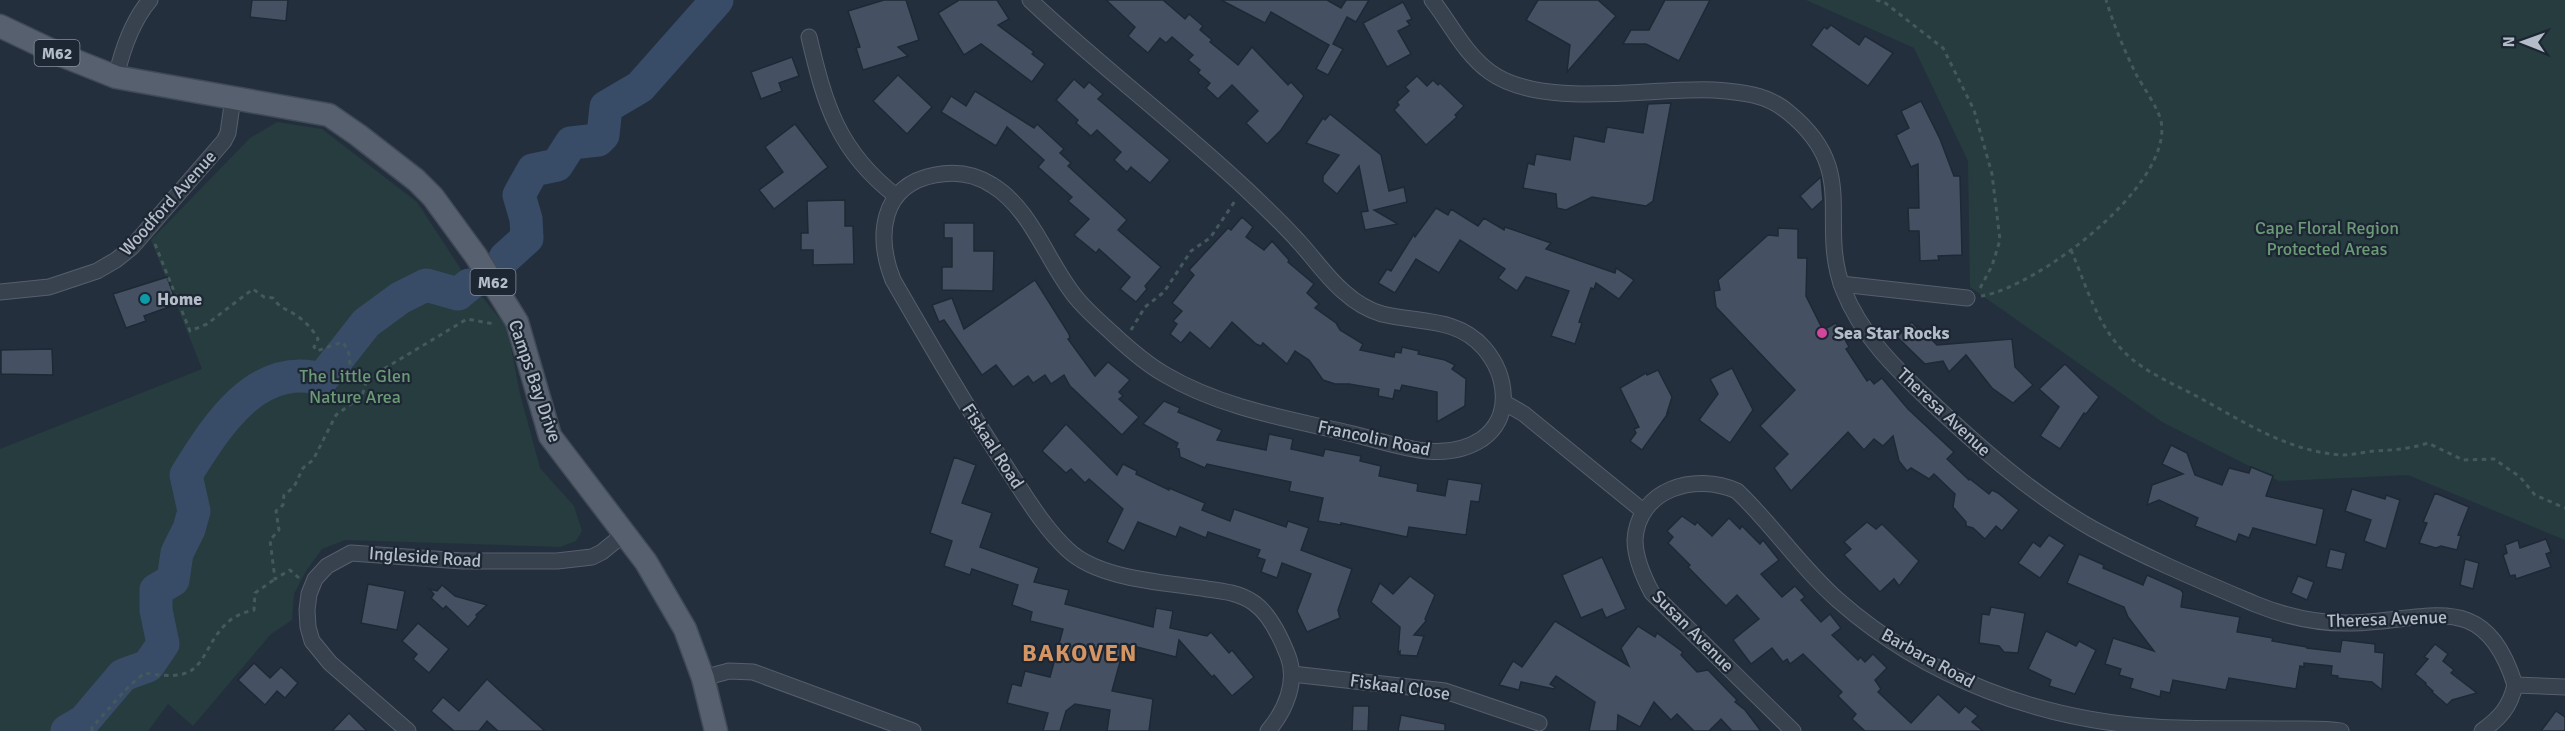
<svg xmlns="http://www.w3.org/2000/svg" width="2565" height="731" viewBox="0 0 2565 731" font-family="Signika,sans-serif">
<style>
.green{fill:#263c3f}
.lines{fill:none;stroke-linecap:round;stroke-linejoin:round}
.river{stroke:#394c67;stroke-width:33}
.building{fill:#455162;stroke:#1f2835;stroke-width:1.5}
.minor-casing{stroke:#565f6c;stroke-width:17}
.primary-casing{stroke:#414a57;stroke-width:25}
.path{stroke:#44595c;stroke-width:3;stroke-dasharray:4.5 4.5;stroke-linecap:butt}
.minor{stroke:#38414e;stroke-width:15}
.primary{stroke:#56606e;stroke-width:22}
.culture-dot{fill:#0f9aa8;stroke:#1d2633;stroke-width:2}
.hotel-dot{fill:#d1479c;stroke:#1d2633;stroke-width:2}
.labels{text-anchor:middle;stroke-width:4.5;stroke-linejoin:round;paint-order:stroke}
.shield{fill:#1d2633;stroke:#878f9c;stroke-width:1.5}
.shield-label{font-size:16px;font-weight:bold;fill:#b4bcc9}
.street-label{font-size:18px;fill:#b4bcc9;stroke:#1d2633}
.park-label{font-size:18px;fill:#6b9a76;stroke:#1d2633}
.poi-label{font-size:18px;font-weight:bold;fill:#b4bcc9;stroke:#1d2633;text-anchor:start}
.district-label{font-size:24px;font-weight:bold;letter-spacing:1.5px;fill:#d59563;stroke:#1d2633}
</style>
<rect width="100%" height="100%" fill="#242f3e"/>
<g class="green">
<path d="M1806 0H2565V540L2408 475 2279 481 2162 422 1970 287 1968 161 1914 48Z"/>
<path d="M277 122 322 129 417 202 466 277 505 325 509 337 520 394 540 468 574 506 582 531 576 541 560 547 345 540 322 549 306 571 294 594 292 620 271 634 193 726 168 704 148 731H0V449L202 369 151 240 250 138Z"/>
</g>
<g class="lines">
<g class="river">
<path d="M505 258 527 238 526 219 519 195 533 170 557 165 571 143 598 140 603 135 606 107 640 87 717 0"/>
<path d="M67 731 84 721 123 675 148 666 163 644 156 610V590L173 580 177 553 189 529 194 511 186 475C216 427 256 361 322 379L366 323 400 298 426 285 458 294 469 285"/>
</g>
</g>
<g class="building">
<path d="M252 0H288L286 21 250 17Z"/>
<path d="M884 0H906L919 40 898 47 908 56 863 70 856 48 860 47 848 11Z"/>
<path d="M959 0H997L1009 19 998 25 1034 52 1032 54 1045 64 1032 82 981 44 964 55 938 13Z"/>
<path d="M1106 0H1163L1185 19 1189 14 1203 26 1200 30 1212 40 1210 42 1238 65 1252 47 1288 85 1291 82 1304 96 1281 130 1267 144 1246 123 1258 111 1232 85 1218 99 1206 88 1210 83 1198 73 1200 70 1188 60 1193 55 1172 37 1166 43 1160 38 1148 53 1128 36 1135 27Z"/>
<path d="M1221 0H1327L1341 8 1346 0H1369L1356 22 1347 17 1333 44 1343 49 1328 75 1316 69 1329 45 1271 12 1265 23Z"/>
<path d="M1538 0H1598L1616 16 1567 72 1570 45 1526 20Z"/>
<path d="M1665 0H1710L1679 61 1646 44H1623L1631 30H1649Z"/>
<path d="M1403 2 1412 19 1407 21 1410 25 1398 31 1411 54 1387 67 1363 23Z"/>
<path d="M1831 25 1859 45 1865 36 1893 53 1868 86 1811 45 1824 27 1827 29Z"/>
<path d="M792 57 799 76 779 83 782 91 761 99 751 72Z"/>
<path d="M898 75 932 107 907 134 873 101Z"/>
<path d="M1417 76 1427 86 1433 80 1438 85 1440 83 1464 106 1455 115 1457 117 1426 145 1394 110 1399 105 1397 102 1409 91 1405 87Z"/>
<path d="M1074 79 1084 88 1089 82 1103 94 1098 99 1170 160 1150 183 1131 167 1127 172 1114 160 1121 152 1097 130 1091 136 1076 123 1078 120 1056 100Z"/>
<path d="M975 91 1034 128 1037 124 1064 149 1060 153 1071 163 1068 166 1127 220 1118 230 1161 267 1145 286 1147 289 1136 302 1120 289 1130 277 1099 249 1096 253 1074 235 1089 219 1068 201 1072 197 1038 167 1044 160 1007 127 996 146 941 112 951 96 966 106Z"/>
<path d="M1921 101 1940 139 1954 176H1960L1962 255 1938 256 1939 260 1920 261 1919 231H1909L1908 208H1919L1918 164 1911 167 1896 135 1909 128 1901 111Z"/>
<path d="M1671 103 1653 201 1646 206 1592 197 1566 210 1557 208 1556 194 1523 188 1528 163 1534 165 1536 154 1570 160 1574 136 1604 142 1607 127 1643 133 1648 104Z"/>
<path d="M1330 114 1381 155 1389 191 1404 187 1407 202 1374 210 1398 224 1365 230 1361 212 1368 211 1359 166 1337 194 1323 182V176L1339 155 1306 143 1323 118 1325 120Z"/>
<path d="M795 124 828 167 774 209 759 190 783 172 765 147Z"/>
<path d="M1821 177 1823 200 1812 210 1800 196Z"/>
<path d="M845 200V226H853L854 264 813 265V250H801V233H808L807 201Z"/>
<path d="M1436 208 1448 215 1451 209 1478 226 1484 218 1504 230 1505 227 1551 243 1546 249 1615 273 1616 268 1634 280 1619 299 1596 283 1594 289 1591 288 1579 322 1582 323 1575 344 1551 336 1569 291 1526 277 1517 291 1498 278 1505 269 1460 240 1439 273 1416 259 1395 293 1378 283 1387 269 1391 271 1414 234 1415 237Z"/>
<path d="M1242 217 1253 227 1246 237 1264 250 1272 241 1289 260 1288 262 1314 284 1307 293 1319 304 1315 308 1336 323 1340 330 1363 344 1360 350 1394 357 1395 352 1401 353 1402 347 1419 351 1418 354 1445 360 1455 365 1452 369 1466 379 1465 406 1437 422V392L1402 385 1400 391 1395 390 1393 399 1378 396 1379 389 1349 384H1335L1323 380 1309 360 1295 351 1287 364 1263 343 1261 346 1256 344 1232 322 1210 349 1190 332 1181 343 1170 334 1177 324 1173 321 1182 311 1172 303 1194 275 1189 270 1228 228 1231 230Z"/>
<path d="M944 223H974V251H994L993 291 942 290V267H952V238H944Z"/>
<path d="M1778 228 1798 229V258H1807L1806 296 1823 330 1836 323 1849 347 1846 349 1867 381 1870 379 1874 384 1882 378 1908 409 1954 452 1947 459 1969 480 1970 479 1989 494 1992 490 1998 493 2019 510 2002 531 1996 526 1985 539 1973 528 1966 526V522L1953 507 1955 494 1934 474 1929 479 1911 468 1907 471 1899 461 1893 436 1883 446 1874 439 1864 450 1848 432 1791 491 1774 468 1788 454 1760 426 1795 390 1716 307 1714 291 1720 290 1718 280 1768 235 1778 236Z"/>
<path d="M167 277 177 304 144 316 146 321 126 328 113 294Z"/>
<path d="M1035 280 1069 334 1070 338 1068 339 1095 376 1108 362 1130 380 1119 392 1123 396 1119 399 1139 417 1122 435 1070 386 1064 375 1051 384 1045 375 1033 383 1028 376 1013 387 996 365 982 375 944 320 939 322 932 305 952 298 964 329Z"/>
<path d="M1912 322 1917 328 1918 326 1937 345 2012 339 2015 367 2033 385 2013 403 1992 388 1966 355 1949 372 1943 361 1925 364 1897 337Z"/>
<path d="M52 349 53 375 1 374V350Z"/>
<path d="M2065 364 2099 397 2086 414 2084 413 2060 449 2040 436 2059 407 2039 389Z"/>
<path d="M1732 368 1753 410 1730 443 1699 420 1718 394 1710 379Z"/>
<path d="M1658 370 1672 397 1667 413 1669 412 1642 450 1630 441 1636 433 1634 429 1639 427 1620 388 1646 373 1647 375Z"/>
<path d="M1164 401 1180 408 1178 412 1222 430 1217 440 1266 450 1269 434 1293 439 1291 449 1323 456 1325 449 1361 456 1360 461 1381 466 1379 476 1418 484 1417 491 1445 496 1448 479 1482 484 1479 502 1471 501 1466 535 1409 527 1407 537 1341 523V525L1318 521 1323 498 1289 491 1291 482 1207 464 1205 468 1180 457 1179 449 1176 448 1178 443 1143 424Z"/>
<path d="M1066 424 1117 475 1123 464 1137 471 1136 474 1169 490V488L1205 503 1202 510 1230 521 1234 509 1286 527 1288 521 1309 528 1301 550 1352 569 1338 610 1340 618 1307 632 1297 611 1311 574 1282 563 1277 578 1261 572 1265 560 1257 557 1260 550 1208 532 1206 538 1180 527 1176 537 1138 522 1124 551 1107 542 1123 509 1089 479 1085 483 1071 469 1066 473 1042 451Z"/>
<path d="M2171 445 2187 453 2195 475 2222 485 2229 468 2249 473 2251 467 2273 476 2266 496 2324 509 2316 545 2253 528 2249 538 2239 534 2236 542 2195 526 2198 518 2159 500 2147 505 2152 485 2183 474 2162 464Z"/>
<path d="M954 457 976 465 962 503 992 513 980 547 1039 568 1034 582 1069 590 1065 604 1153 627 1156 608 1173 611 1170 628 1207 636 1211 632 1229 653 1232 650 1254 677 1232 696 1214 675 1212 677 1179 640 1176 657 1125 644 1112 691 1153 699 1149 731H1107L1110 710 1075 704 1066 711 1060 731H1043L1048 713 1007 703 1012 684 1021 686 1025 671 1050 677 1063 629 1030 621 1032 612 1012 605 1018 585 972 569 970 575 944 566 952 541 930 533Z"/>
<path d="M2352 489 2385 499 2386 495 2400 500 2386 549 2364 541 2371 520 2345 511Z"/>
<path d="M2435 493 2469 507 2458 535 2461 536 2457 550 2441 546 2436 548 2419 543 2427 523 2423 522Z"/>
<path d="M1682 516 1695 525 1697 522 1712 536 1729 518 1740 529 1742 526 1760 544 1763 540 1779 560 1761 574 1782 597 1795 586 1805 597 1801 600 1821 622 1830 614 1841 628 1832 635 1858 660 1860 657 1865 662 1873 654 1887 668 1875 680 1881 689 1878 692 1911 723 1938 694 1959 713 1965 706 1978 716 1972 722 1983 731H1865L1852 719 1856 714 1838 696 1842 692 1803 654 1790 664 1787 659 1783 662 1772 648 1751 664 1733 640 1759 619 1737 595 1726 606 1688 567 1690 565 1668 543 1673 537 1667 531Z"/>
<path d="M1867 522 1876 529 1882 524 1919 561 1899 586 1894 579 1880 592 1844 555 1851 549 1844 542Z"/>
<path d="M2049 535 2065 545 2040 578 2018 563 2033 542 2040 547Z"/>
<path d="M2546 539 2551 552 2546 554 2551 567 2516 579 2515 575 2510 576 2503 555 2507 553 2505 545 2518 540 2520 548Z"/>
<path d="M2330 549 2346 553 2342 570 2326 567Z"/>
<path d="M2079 554 2104 565 2103 568 2143 585 2147 575 2181 590 2183 593 2181 607 2240 617 2237 632 2273 638 2272 641 2307 647V648L2340 652 2342 640 2375 644V652L2384 653 2382 690 2372 682 2337 678 2338 676 2331 675 2332 666 2304 663V667L2300 666 2296 689 2229 678 2226 690 2173 680 2170 693 2161 691 2160 697 2130 688 2133 679 2119 675 2121 669 2105 664 2113 638 2154 651 2128 617 2124 607 2067 583Z"/>
<path d="M1602 557 1626 609 1606 618 1602 609 1581 618 1562 575Z"/>
<path d="M2465 559 2479 563 2473 589 2460 585Z"/>
<path d="M1410 576 1435 595 1425 619 1426 621 1414 635 1424 636 1417 656 1400 655V651L1398 653 1400 627 1371 602 1380 583 1393 594Z"/>
<path d="M2298 576 2314 582 2307 600 2291 593Z"/>
<path d="M368 584 405 591 397 630 361 623Z"/>
<path d="M442 585 455 596 487 605 476 615 477 617 468 627 446 606 443 609 431 598 434 594 429 589 437 591Z"/>
<path d="M1991 607 2025 613 2018 653 2004 652 1999 646 1979 643 1982 614 1989 615Z"/>
<path d="M1555 621 1629 666 1621 648 1638 626 1655 637 1657 633 1683 652 1681 655 1697 672 1708 670 1737 700 1735 702 1745 710 1761 731H1732L1721 719 1709 731H1694L1677 714 1671 720 1654 702 1640 727 1618 715 1617 731H1589L1595 702 1556 676 1550 684 1555 687 1554 689 1521 682 1519 690 1499 685 1513 661 1522 667Z"/>
<path d="M418 623 449 649 429 673 413 659 417 654 402 641Z"/>
<path d="M2046 631 2076 646 2079 641 2096 650 2075 694 2049 686 2051 680 2028 669Z"/>
<path d="M2435 644 2448 654 2443 661 2454 670 2451 673 2477 693 2452 700 2447 705 2432 692 2433 691 2425 684 2426 683 2415 674 2428 659 2424 657Z"/>
<path d="M254 663 270 678 281 667 298 683 285 698 277 691 265 705 238 680Z"/>
<path d="M487 679 502 693 545 731H498L487 721 479 731H454L431 711 443 697 459 711Z"/>
<path d="M1353 706H1369L1368 731H1352Z"/>
<path d="M2556 711 2565 717V731H2541Z"/>
<path d="M349 713 367 731H332Z"/>
<path d="M1401 715 1445 724V731H1398Z"/>
</g>
<g class="lines">
<g class="minor-casing">
<g id="minor">
<path d="M1030 0C1100 66 1177 124 1247 190 1265 207 1283 224 1299 242 1314 258 1327 278 1344 292 1354 301 1368 310 1382 314 1419 323 1457 317 1484 348 1507 375 1513 417 1482 439 1443 465 1394 444 1353 434 1289 419 1221 408 1164 374 1145 363 1128 348 1112 333 1097 319 1082 307 1071 291 1045 256 1030 208 992 185 975 174 955 171 935 175 880 185 876 237 893 280 930 344 967 408 1008 470 1026 497 1044 528 1068 550 1100 580 1165 582 1207 589 1223 591 1240 593 1254 603 1270 614 1281 638 1288 656 1298 682 1285 711 1268 731"/>
<path d="M1432 0C1451 24 1464 53 1490 72 1542 110 1651 87 1714 90 1741 92 1767 94 1788 112 1861 171 1817 220 1843 289 1861 335 1895 368 1930 401 1980 448 2033 495 2093 529 2144 557 2201 581 2255 604 2287 617 2318 624 2352 623 2430 621 2484 587 2515 685"/>
<path d="M809 37C825 105 838 151 896 196"/>
<path d="M116 77C122 51 132 21 150 0"/>
<path d="M1841 284 1967 298"/>
<path d="M0 292 49 287 97 271 116 260 132 247 224 141 228 133 233 98"/>
<path d="M1505 403 1524 414 1643 511"/>
<path d="M1292 674 1445 691 1539 723"/>
<path d="M703 678 729 671 753 672 913 731"/>
<path d="M2515 685 2565 687"/>
<path d="M408 731 330 663 312 641 308 627 307 610 309 594 315 579 327 566 351 553 462 561H557L592 557 602 552 624 534"/>
<path d="M1793 731 1652 593C1644 578 1635 558 1635 540 1638 489 1695 472 1737 491 1773 525 1801 568 1839 601 1927 678 2040 720 2155 727 2198 730 2243 728 2287 729 2305 729 2324 728 2341 731"/>
<path d="M2482 731C2500 718 2510 707 2515 685"/>
</g>
</g>
<g class="primary-casing">
<path id="primary" d="M0 26 61 55 116 77 329 115 358 135 416 180 433 197 476 256 517 322 550 436 646 562 685 629 703 678 716 731"/>
</g>
<g class="path">
<path d="M1876 0 1884 2 1943 48 1974 110 1992 174 2000 240 1992 266 1979 290"/>
<path d="M155 244 190 331 207 324 253 289 264 297 273 298C280 309 288 309 297 316 305 321 314 331 318 339L314 347 317 351 342 342C352 352 349 361 350 375L357 380 367 379"/>
<path d="M2071 250C2084 280 2095 318 2117 344 2139 371 2171 382 2200 398 2246 423 2289 452 2343 455 2353 455 2364 452 2374 451 2394 450 2409 449 2428 443L2463 460 2494 459 2520 477 2535 495 2565 508"/>
<path d="M1981 296C2036 288 2174 185 2161 121 2158 108 2144 88 2137 76 2125 52 2114 26 2106 0"/>
<path d="M1131 330 1145 307 1164 292 1191 251 1210 238 1235 201"/>
<path d="M299 578 290 570 275 579 270 540 279 530 276 511 283 505 284 495 294 487 303 468 313 460 336 415 362 396 367 379 467 319 494 324"/>
<path d="M92 731V727C110 709 124 688 145 673 157 675 172 677 183 674 212 667 207 619 254 610L255 593 275 579"/>
</g>
<use href="#minor" class="minor"/>
<use href="#primary" class="primary"/>
</g>
<circle class="culture-dot" cx="145" cy="299" r="6"/>
<circle class="hotel-dot" cx="1822" cy="333" r="6"/>
<g class="labels">
<g class="shield">
<rect x="34.5" y="40" width="45" height="26" rx="4.5"/>
<rect x="470.5" y="269" width="45" height="26" rx="4.5"/>
</g>
<g class="shield-label">
<text x="57" y="59">M62</text>
<text x="493" y="288">M62</text>
</g>
<g class="street-label">
<text transform="translate(168 203) rotate(-48)" y="6">Woodford Avenue</text>
<text transform="translate(535 381) rotate(71)" y="6">Camps Bay Drive</text>
<text transform="translate(1944 412) rotate(43)" y="6">Theresa Avenue</text>
<text transform="translate(1374 438) rotate(12)" y="6">Francolin Road</text>
<text transform="translate(993 446) rotate(57)" y="6">Fiskaal Road</text>
<text transform="translate(425 557) rotate(4)" y="6">Ingleside Road</text>
<text transform="translate(2387 619) rotate(-2)" y="6">Theresa Avenue</text>
<text transform="translate(1693 631) rotate(45)" y="6">Susan Avenue</text>
<text transform="translate(1928 658) rotate(29)" y="6">Barbara Road</text>
<text transform="translate(1400 687) rotate(8)" y="6">Fiskaal Close</text>
</g>
<g class="park-label">
<text x="2327" y="234">Cape Floral Region<tspan x="2327" dy="21">Protected Areas</tspan></text>
<text x="355" y="382">The Little Glen<tspan x="355" dy="21">Nature Area</tspan></text>
</g>
<g class="poi-label">
<text x="157" y="305">Home</text>
<text x="1834" y="339">Sea Star Rocks</text>
</g>
<g class="district-label">
<text x="1080" y="661">BAKOVEN</text>
</g>
</g>
<g transform="translate(2523 42) rotate(271)" stroke="#1d2633" stroke-width="4.5" paint-order="stroke">
<path d="M0-4.5L10 22L0 15L-10 22Z" fill="#b4bcc9"/>
<text y="-9" font-size="16" font-weight="bold" text-anchor="middle" fill="#b4bcc9">N</text>
</g>
</svg>
